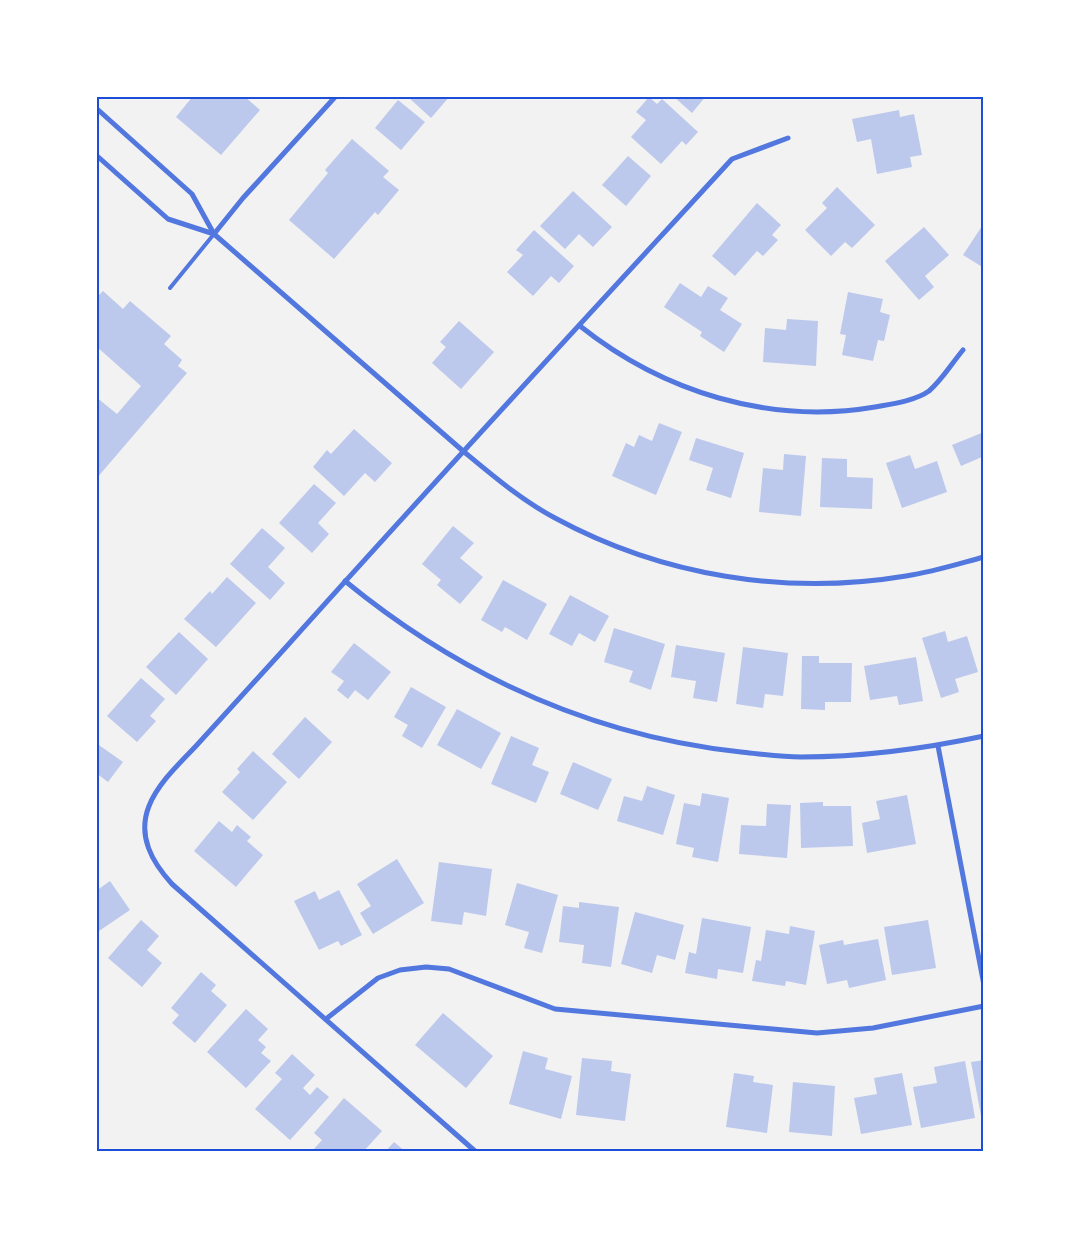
<svg xmlns="http://www.w3.org/2000/svg" width="1080" height="1248" viewBox="0 0 1080 1248" font-family="'IBM Plex Sans',sans-serif">
<style>
.building{fill:#bdc9ec}
.lines{fill:none;stroke-linecap:round;stroke-linejoin:round}
.service{stroke:#5277de;stroke-width:4}
.minor{stroke:#5277de;stroke-width:5}
.neatline{fill:none;stroke:#1d4ed8;stroke-width:2}
</style>
<rect width="100%" height="100%" fill="#f2f2f2"/>
<g class="building">
<path d="M193 96H244L260 110 221 155 176 117Z"/>
<path d="M407 96H450L431 118Z"/>
<path d="M673 96H706L692 113Z"/>
<path d="M649 97 657 104 662 99 698 132 686 145 682 141 661 164 631 137 646 120 636 112Z"/>
<path d="M398 100 425 122 401 150 375 128Z"/>
<path d="M899 110 900 117 914 114 922 155 910 157 912 167 877 174 871 139 857 142 852 119Z"/>
<path d="M352 139 389 171 383 177 399 190 378 215 375 212 334 259 289 220 328 173 325 170Z"/>
<path d="M628 156 651 176 626 206 602 185Z"/>
<path d="M837 187 875 225 852 248 845 242 831 256 805 230 827 208 822 203Z"/>
<path d="M573 191 612 227 593 247 579 234 565 249 540 226Z"/>
<path d="M757 203 781 225 772 235 778 240 763 256 757 251 735 276 712 256Z"/>
<path d="M982 226 984 227V268L963 255Z"/>
<path d="M924 227 949 255 925 276 934 287 919 300 885 261Z"/>
<path d="M534 230 574 266 559 283 551 276 533 296 507 272 523 255 516 250Z"/>
<path d="M680 283 701 297 708 286 728 298 720 310 742 324 724 352 700 336 702 332 664 307Z"/>
<path d="M103 291 123 309 130 301 171 336 164 344 182 360 178 366 187 373 96 479V397L117 414 141 386 96 346V295L98 296Z"/>
<path d="M848 292 883 299 880 312 890 315 884 341 878 340 873 361 842 355 846 335 840 334Z"/>
<path d="M787 319 818 321 816 366 763 362 765 328 786 330Z"/>
<path d="M459 321 494 352 461 389 432 363 446 347 440 342Z"/>
<path d="M659 423 682 432 656 495 612 476 626 443 634 447 639 435 652 441Z"/>
<path d="M354 429 392 463 375 482 365 473 344 496 313 467 327 450 331 454Z"/>
<path d="M984 432V462L982 457 961 466 952 445Z"/>
<path d="M696 438 744 453 731 498 706 490 713 468 689 460Z"/>
<path d="M784 454 806 456 801 516 759 512 763 468 783 470Z"/>
<path d="M910 455 915 469 937 461 947 492 902 508 886 463Z"/>
<path d="M822 458 847 459V477L873 478 872 509 820 507Z"/>
<path d="M314 484 336 503 318 523 329 534 312 553 279 523Z"/>
<path d="M453 526 474 543 460 558 483 577 460 604 437 585 441 580 422 564Z"/>
<path d="M262 528 285 548 268 567 285 583 270 600 230 564Z"/>
<path d="M227 577 256 603 216 647 184 619 210 591 212 594Z"/>
<path d="M503 580 547 604 527 640 505 627 502 632 481 620Z"/>
<path d="M570 595 609 616 595 642 579 633 572 646 549 634Z"/>
<path d="M614 628 665 644 651 690 629 682 633 671 604 662Z"/>
<path d="M945 631 948 642 967 636 978 672 955 679 959 692 941 698 922 638Z"/>
<path d="M179 632 208 659 176 695 146 667Z"/>
<path d="M354 643 391 672 368 700 355 690 348 699 337 690 344 681 331 672Z"/>
<path d="M676 645 725 653 717 702 693 698 696 681 671 677Z"/>
<path d="M743 647 788 653 783 696 765 694 763 708 736 704Z"/>
<path d="M802 656H819V663H852L851 702H825V710L801 709Z"/>
<path d="M916 657 923 701 899 705 897 696 870 700 864 666Z"/>
<path d="M141 678 165 699 150 716 156 721 137 742 107 716Z"/>
<path d="M411 687 446 707 422 748 402 736 408 725 394 717Z"/>
<path d="M457 709 501 733 481 769 437 745Z"/>
<path d="M305 717 332 742 299 779 272 754Z"/>
<path d="M511 736 539 748 532 765 549 772 536 803 491 784Z"/>
<path d="M96 743 123 762 108 782 96 773Z"/>
<path d="M253 751 287 782 253 820 222 792 240 772 237 769Z"/>
<path d="M573 762 612 779 598 810 560 794Z"/>
<path d="M647 786 675 795 663 835 617 821 624 796 642 801Z"/>
<path d="M702 793 729 798 718 862 692 857 694 848 676 844 684 803 700 806Z"/>
<path d="M907 795 916 844 867 853 862 823 880 819 876 801Z"/>
<path d="M823 802V806H851L853 846 801 848 800 803Z"/>
<path d="M767 804 791 805 787 858 739 854 741 825 766 826Z"/>
<path d="M219 821 232 832 237 825 251 837 247 841 263 855 236 887 194 851Z"/>
<path d="M397 859 424 903 373 934 360 913 371 906 357 884Z"/>
<path d="M439 862 492 869 486 916 464 912 462 925 431 921Z"/>
<path d="M110 881 130 910 96 933V891Z"/>
<path d="M517 883 558 895 542 953 524 948 529 932 505 925Z"/>
<path d="M339 890 362 935 341 946 338 941 319 950 294 901 315 891 319 900Z"/>
<path d="M579 902 619 907 611 967 582 963 584 945 559 942 563 906 579 908Z"/>
<path d="M635 912 684 925 675 960 657 955 652 973 621 964Z"/>
<path d="M702 918 751 927 743 973 718 969 717 979 685 973 689 952 696 954Z"/>
<path d="M141 920 159 936 147 950 162 963 142 987 108 958Z"/>
<path d="M928 920 936 968 892 975 884 927Z"/>
<path d="M790 926 815 931 806 985 786 981 785 986 752 981 756 960 761 961 766 930 789 934Z"/>
<path d="M878 939 886 980 849 988 847 980 827 984 819 945 843 940 844 945Z"/>
<path d="M201 972 216 985 211 991 227 1005 195 1043 172 1023 179 1015 171 1008Z"/>
<path d="M246 1009 268 1029 258 1040 266 1047 261 1053 271 1061 246 1088 207 1052Z"/>
<path d="M443 1013 493 1056 466 1088 415 1045Z"/>
<path d="M523 1051 548 1058 545 1069 572 1076 561 1119 509 1104Z"/>
<path d="M292 1054 315 1075 303 1088 310 1095 317 1087 329 1097 290 1140 255 1109 282 1079 275 1073Z"/>
<path d="M582 1058 612 1061 611 1071 631 1074 625 1121 576 1115Z"/>
<path d="M984 1060V1121H982L971 1062Z"/>
<path d="M965 1061 975 1118 921 1128 913 1087 937 1083 934 1067Z"/>
<path d="M734 1073 754 1076 753 1082 773 1085 767 1133 726 1127Z"/>
<path d="M902 1073 912 1125 861 1134 854 1098 877 1094 874 1078Z"/>
<path d="M793 1082 835 1086 832 1136 789 1132Z"/>
<path d="M344 1098 382 1131 363 1152H317L314 1149 322 1140 314 1133Z"/>
<path d="M394 1142 406 1152H385Z"/>
</g>
<g class="lines">
<path class="service" d="M170 288 214 234"/>
<g class="minor">
<path d="M96 108 192 194 214 234 463 451C492 475 521 500 555 518 662 576 786 596 906 576 933 572 958 564 984 557"/>
<path d="M96 155 168 219 214 234"/>
<path d="M214 234 243 198 336 96"/>
<path d="M580 326C663 392 769 425 875 407 891 404 915 401 929 391 942 380 952 363 963 350"/>
<path d="M345 581C461 676 591 736 741 752 760 754 781 757 801 757 863 757 923 749 984 736"/>
<path d="M938 746 984 985"/>
<path d="M326 1019 378 978 400 970 426 967 449 969 555 1009 817 1033 873 1028 984 1006"/>
<path d="M476 1152 172 884C152 862 137 836 149 806 158 783 180 763 196 746 227 712 257 679 287 646 434 482 583 321 732 159L788 138"/>
</g>
</g>
<rect width="1080" height="1248" fill="none" stroke="#ffffff" stroke-width="195"/>
<rect x="98" y="98" width="884" height="1052" class="neatline"/>
</svg>
